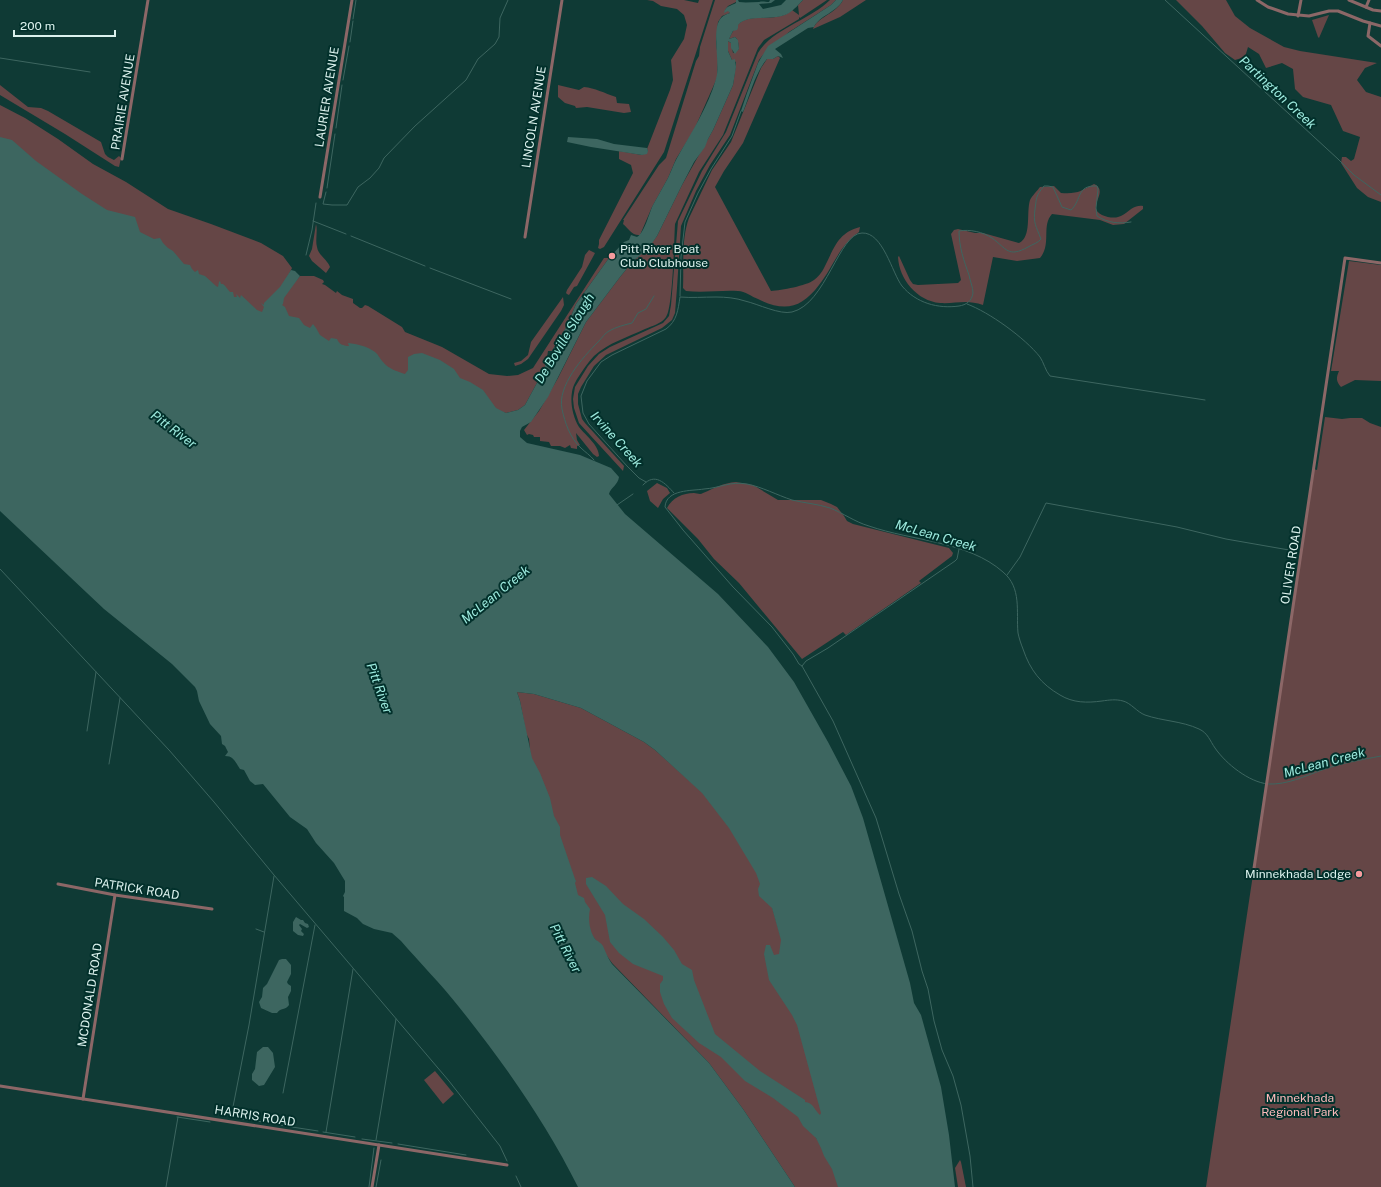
<svg xmlns="http://www.w3.org/2000/svg" width="1381" height="1187" viewBox="0 0 1381 1187" font-family="'Public Sans',sans-serif">
<style>
.green{fill:#654646}
.water{fill:#3d6660}
.lines{fill:none;stroke-linecap:round;stroke-linejoin:round}
.stream{stroke:#3d6660;stroke-width:1}
.street{stroke:#8c6767;stroke-width:3}
.poi-dot{fill:#f59b9d;stroke:#02302b;stroke-width:1.5}
.labels{text-anchor:middle;stroke-width:4;stroke-linejoin:round;paint-order:stroke}
.street-label{font-size:12px;fill:#dbf1ed;stroke:#02302b}
.poi-label{font-size:12px;fill:#dbf1ed;stroke:#02302b;text-anchor:start}
.park-label{font-size:12px;fill:#fdbabb;stroke:#02302b}
.water-label{font-size:13px;font-style:italic;fill:#9deade;stroke:#02302b}
</style>
<rect width="100%" height="100%" fill="#0f3a35"/>
<g class="green">
<path d="M647 0H684L698 3 699 0H713L664 152 604 247 600 249 598 248 599 244V240L633 173 631 165 619 159V151L642 155 648 151 647 149 670 90 673 80 671 60 684 39 687 25 684 15 677 9 661 6 653 1Z"/>
<path d="M715 0H736V2L728 6 725 10 729 11 730 13 722 16 718 22 716 42 718 60 717 78 694 130 676 159 668 178 652 207 640 235C632 236 629 229 623 224L624 220H623L659 165 666 158 696 61 699 56 700 47Z"/>
<path d="M803 0H827L800 18 799 17V19L764 40 758 48 723 135 699 172 675 224C674 240 673 308 666 317 661 324 652 326 645 329 628 337 608 343 594 356 589 361 585 367 581 373 577 379 573 385 572 392 570 403 573 417 579 427 585 435 599 445 599 456L597 457 593 454 576 433 577 440 580 445 577 446V449L571 448 570 445 565 448 560 446H551L549 442 540 441V437H534L533 435 529 434 527 435 524 430 539 411 558 378 586 322 620 277 633 261 647 249 657 236 682 185 713 130 733 85 736 64V62L732 60 728 51V41L731 43 733 53 739 49C738 44 739 40 735 37L729 39C731 34 737 24 741 22 757 13 778 23 792 10L799 15 798 5Z"/>
<path d="M830 0H836L831 5 789 32 762 56 759 60 730 135 710 165 696 191 681 226 677 288 675 313 672 320 662 328 606 355 594 366 581 387 578 394V404L582 419 585 423 624 466 623 471 579 423 574 408 573 399 575 387 588 366 599 354 610 347 663 323 669 316 671 305 678 221 702 171 726 132 758 53C772 29 810 20 830 0Z"/>
<path d="M843 0H866L840 17 813 29C817 17 836 14 843 0Z"/>
<path d="M1176 0H1226L1235 16 1250 28 1284 47 1300 51 1377 63 1365 68 1357 80 1366 92 1381 97V202L1368 197 1357 188 1341 163 1342 157H1346L1351 161 1354 159 1360 137 1343 131 1331 105 1303 97 1295 89 1293 69 1282 63 1266 68 1259 54 1248 47 1245 57 1235 60 1225 53 1202 26Z"/>
<path d="M1329 15 1319 38 1318 37 1312 20Z"/>
<path d="M778 56 780 58 743 143 724 171 715 187 771 291C782 290 806 286 814 280 818 277 822 272 824 268 834 249 837 233 860 227L859 232C838 247 834 266 819 285 801 309 784 312 758 299 752 297 745 291 738 291 721 290 704 293 686 291L683 288C684 265 681 240 689 218L712 170 731 142 761 68 767 59H773Z"/>
<path d="M0 85 28 107 41 108 48 111 101 142 105 154 108 157 114 160 119 156 121 158 119 167 115 166 65 134 0 95Z"/>
<path d="M558 85 579 90 584 87C595 88 604 93 616 97L617 103 629 104 631 112 624 113 587 107 576 108 575 106 565 103 558 97Z"/>
<path d="M0 105 25 118 58 139 93 164 126 182 168 209 211 224 261 243 283 256 292 268 286 280 258 321 0 191Z"/>
<path d="M1094 184C1105 189 1097 198 1096 206 1094 215 1111 219 1118 217 1127 215 1132 204 1143 206V209L1124 224 1113 225 1100 220 1052 214C1041 226 1052 244 1040 258L1017 261 993 257 983 305C966 299 956 304 940 303 917 301 899 279 898 257L899 256 910 280 913 284 918 285 958 283 961 280 951 234 954 230 958 229 975 233H983L1019 243C1032 237 1026 213 1030 200 1032 196 1037 191 1040 187L1054 186 1061 193C1079 194 1080 191 1094 184Z"/>
<path d="M316 224C318 231 315 240 317 247 318 255 327 259 330 267L326 273 312 261 309 256 312 249Z"/>
<path d="M589 250 595 253 594 255 577 286 574 287 569 295 567 294 566 293 567 290 582 267 585 255Z"/>
<path d="M604 258H609L576 304 567 326 552 351H548L545 370 538 381 525 405 518 410 506 413 247 328 294 283 300 276H314L323 280 324 282 322 284 325 285 336 293 337 291 342 295 353 299V303L360 308H362L365 305 368 306 402 327 405 332 442 347 489 374 507 376 518 375 533 368Z"/>
<path d="M1349 261 1381 265V381L1355 380 1341 387C1336 381 1336 378 1339 371H1331Z"/>
<path d="M563 297 564 305 561 311 528 359 521 364 515 366 514 363 521 361 528 355 531 342Z"/>
<path d="M1325 417 1342 419 1350 418H1362L1370 423 1381 427V1187H1206L1314 469 1317 470Z"/>
<path d="M736 482 753 485 778 500H821L831 504 837 507 844 516 847 521 853 524 949 548 953 553 952 556 919 581 921 583 846 635 843 632 802 659 739 583 714 559 698 539 667 508C672 498 683 493 694 493 697 493 700 495 703 493 715 488 723 483 736 482Z"/>
<path d="M657 483 667 488 670 493 663 499 658 508 650 501 647 491Z"/>
<path d="M517 692 534 694 581 708 644 742 655 750 702 792 760 865 838 1134 800 1112 847 1187H795L743 1109 709 1063 612 963 533 853 531 762 529 739 526 733 520 701Z"/>
<path d="M435 1071 454 1094 443 1104 424 1080Z"/>
<path d="M960 1160 961 1162 966 1187H958L955 1168Z"/>
</g>
<g class="water">
<path d="M736 0H738L739 2C746 3 752 2 759 2 763 1 765 2 769 2L770 0H775L771 3 759 4 763 9 781 5 786 0H803C799 4 794 10 789 13 775 22 748 13 738 25V28L737 30 733 31 729 39 735 37 738 40 739 49 735 54 731 48V43L728 41V51L732 60 735 59 736 67 733 85 713 130 708 139 705 147 694 162 682 185 657 236 648 249 633 261 620 277 586 322 548 397 531 422 522 427 520 431V437L527 443 580 455 611 468 619 477C618 485 611 487 609 494L625 514 718 594 768 647 794 682 828 742 851 786 863 818 910 983 914 1003 921 1015 941 1087 949 1135 955 1187H838L832 1169 824 1156 821 1148 816 1138 803 1126 798 1117 773 1098 745 1081 721 1057 699 1043 672 1018 664 1004 660 992V984L663 980V976L633 964 619 953 610 942 605 915 586 884V878L592 877 606 886 623 904 644 919 663 937 674 950 682 964 692 970 694 980 715 1034 760 1071 805 1100V1102C813 1102 815 1111 820 1115L821 1113 797 1025 792 1015 769 980 764 954 766 945H770L774 955 779 954 781 940 772 908 759 896 758 889 760 884 756 873 729 828 702 793 655 750 644 742 581 708 534 694 517 692 520 701 532 758 540 773 550 798 554 816 560 827V835L575 879 576 881 575 883 578 895 584 898 585 902 590 909C588 918 589 932 596 940 599 942 601 943 603 946 606 953 608 958 612 964L709 1063 743 1109 795 1187H578C546 1123 504 1063 459 1007 441 984 420 963 401 941L392 933 374 929 363 924 357 918 344 911V897L343 896 345 892V881L334 863 316 843 307 829 290 817 263 784 255 785 250 781 244 770 240 769C235 762 234 756 225 756L228 752 225 746 222 744 221 736 210 724 199 701 197 691 195 687 172 664 104 609 0 511V137L12 140 36 161 82 194 107 210 135 217 140 232 154 239 160 238 163 243 168 248 173 251 184 264 190 265 192 269 195 272 198 270 199 274 205 276 216 286 218 287 219 282 220 281 221 284H223C226 286 227 289 230 292H233L234 297H237L236 294 240 298 241 295 257 310 262 312 264 307 261 303 264 305V303L280 287 291 270 295 271 300 276 284 298 283 304 282 305 285 307 289 316 299 318 304 325 310 328 313 324 316 328 320 335 329 341 331 338 337 339C339 344 343 346 349 346L348 343C357 344 367 346 375 352 378 354 380 359 383 362 389 369 396 371 405 374L408 370V357L414 354 422 353 440 360 454 369 460 378 470 382 483 390 496 408 506 413 518 410 525 405 538 381 545 370V365L556 344 567 326 576 304 609 258 624 242 629 240 631 235 637 237C645 232 649 213 653 205 658 196 663 187 668 178 671 172 673 165 677 158 691 133 708 107 716 79 721 64 710 27 722 17 724 15 727 14 730 13L728 11 724 13C725 6 731 6 736 3Z"/>
<path d="M836 0H843C836 13 820 15 814 27L808 28 775 49 781 54 783 58 778 56 773 59H767C755 73 750 95 743 112L741 111 747 93 758 63 768 46 831 5Z"/>
<path d="M568 137 597 139 614 144 647 148 648 151 647 154 642 155 591 147 567 142Z"/>
<path d="M296 917 301 920H303L305 923 308 924 309 927 307 928 300 924 299 925 302 929 301 931 304 934 303 936 298 935 293 931V922Z"/>
<path d="M282 959H286L291 965V974L287 982 288 984 291 986V991L288 997 289 1005C286 1010 280 1008 277 1013H272L261 1008 259 1002 262 997 263 988 267 984 279 960Z"/>
<path d="M263 1047H268L273 1053 275 1067 264 1085 259 1086 252 1080V1074L255 1069 257 1052Z"/>
</g>
<g class="lines">
<g class="stream">
<path d="M1165 0 1338 159 1354 175 1381 195"/>
<path d="M353 19 356 0"/>
<path d="M350 42 353 21"/>
<path d="M0 58 90 72"/>
<path d="M343 80 349 46"/>
<path d="M336 128 342 85"/>
<path d="M327 188 335 134"/>
<path d="M326 192 323 204 332 205H347L358 187 370 178 379 168 384 158 415 126 466 80 478 59 495 44 499 37 500 18 508 0"/>
<path d="M313 221 346 234"/>
<path d="M351 236 425 266"/>
<path d="M306 255 312 230 316 203"/>
<path d="M430 268 511 299"/>
<path d="M680 296 681 257 685 222 698 193 711 169 732 136 741 111"/>
<path d="M967 304C989 312 1025 338 1040 357 1044 363 1045 370 1050 376L1205 400"/>
<path d="M594 460C590 455 585 452 581 448 570 438 565 423 562 409 557 386 583 357 598 342 602 338 605 333 609 331 616 327 624 325 632 323L638 313 646 309 654 296"/>
<path d="M646 482 639 478 627 466 589 424 583 413 581 396 587 381 601 362 612 355 666 329C677 321 678 310 680 297 692 298 703 297 716 297 726 297 736 298 745 301 758 304 780 315 792 312 826 304 839 233 862 233 883 232 892 273 902 286 916 303 938 309 959 306 966 305 972 301 973 293 973 287 970 281 969 275 964 261 959 247 959 231 970 229 983 232 992 238 1007 249 1008 258 1028 247 1033 244 1038 243 1041 239 1036 226 1033 223 1035 209 1037 197 1035 197 1044 186H1048L1053 187 1062 207 1071 210C1082 200 1076 185 1097 186L1098 189 1096 208 1097 216C1108 223 1119 224 1131 222"/>
<path d="M643 485C655 472 665 483 674 493"/>
<path d="M617 505 633 494"/>
<path d="M0 569 169 750 214 802 274 875 449 1081 500 1146 507 1161"/>
<path d="M1007 575 1020 557 1046 503 1177 527 1226 539 1289 550"/>
<path d="M802 666 806 661 828 648 955 561 957 559 959 549"/>
<path d="M87 731 96 672"/>
<path d="M109 764 120 698"/>
<path d="M256 929 264 932"/>
<path d="M283 1093 315 925"/>
<path d="M177 1117 210 1122"/>
<path d="M231 1117 249 1025 274 876"/>
<path d="M242 1119 263 1122"/>
<path d="M279 1125 318 1131"/>
<path d="M323 1132 355 1137"/>
<path d="M326 1132 353 969"/>
<path d="M362 1139 392 1143"/>
<path d="M376 1140 396 1019"/>
<path d="M398 1144 466 1155"/>
<path d="M516 1176 521 1187"/>
<path d="M166 1187 178 1117"/>
<path d="M369 1187 374 1148"/>
<path d="M376 1187 381 1160"/>
<path d="M973 1187 970 1156 961 1105 953 1076 942 1050 934 1021 928 989 922 971 912 931 899 894 876 818 833 721 802 666 799 664 793 654 772 627 733 587 683 530 665 507C666 489 692 491 704 489 720 488 730 481 747 484 762 487 777 495 792 500 804 503 818 504 830 508 843 513 855 522 869 526 912 541 968 541 1003 572 1022 588 1016 611 1018 633 1019 638 1021 644 1023 649 1030 670 1041 684 1060 695 1073 703 1087 703 1102 701 1109 700 1116 699 1123 701 1131 703 1137 712 1145 715 1162 721 1182 721 1199 729 1208 733 1210 741 1215 748 1226 764 1249 782 1268 784 1287 785 1305 776 1322 770 1341 763 1361 760 1381 756"/>
</g>
<g class="street">
<path d="M1257 0 1268 7 1288 14 1309 16 1329 11H1338L1363 21 1381 26"/>
<path d="M1349 0 1373 10 1381 11"/>
<path d="M1366 7 1369 0"/>
<path d="M1298 16 1301 0"/>
<path d="M1370 23 1368 36 1381 46"/>
<path d="M122 159 148 0"/>
<path d="M320 197 352 0"/>
<path d="M525 237 562 0"/>
<path d="M1253 875 1345 258 1381 263"/>
<path d="M58 884 115 895 212 909"/>
<path d="M0 1086 507 1165"/>
<path d="M83 1099 115 895"/>
<path d="M372 1187 379 1145"/>
</g>
</g>
<g class="poi-dot">
<circle cx="612" cy="256" r="4"/>
<circle cx="1359" cy="874" r="4"/>
</g>
<g class="labels">
<g class="street-label">
<text transform="translate(327 97) rotate(-81)" y="4">LAURIER AVENUE</text>
<text transform="translate(123 102) rotate(-81)" y="4">PRAIRIE AVENUE</text>
<text transform="translate(534 117) rotate(-81)" y="4">LINCOLN AVENUE</text>
<text transform="translate(1291 565) rotate(-81)" y="4">OLIVER ROAD</text>
<text transform="translate(137 889) rotate(9)" y="4">PATRICK ROAD</text>
<text transform="translate(90 995) rotate(-81)" y="4">MCDONALD ROAD</text>
<text transform="translate(255 1116) rotate(9)" y="4">HARRIS ROAD</text>
</g>
<g class="poi-label">
<text x="620" y="253">Pitt River Boat<tspan x="620" dy="14">Club Clubhouse</tspan></text>
<text x="1351" y="878" text-anchor="end">Minnekhada Lodge</text>
</g>
<g class="park-label">
<text x="1300" y="1102">Minnekhada<tspan x="1300" dy="14">Regional Park</tspan></text>
</g>
<g class="water-label">
<text transform="translate(1278 92) rotate(43)" y="5">Partington Creek</text>
<text transform="translate(564 338) rotate(-59)" y="5">De Boville Slough</text>
<text transform="translate(174 429) rotate(37)" y="5">Pitt River</text>
<text transform="translate(617 439) rotate(48)" y="5">Irvine Creek</text>
<text transform="translate(936 535) rotate(16)" y="5">McLean Creek</text>
<text transform="translate(495 594) rotate(-39)" y="5">McLean Creek</text>
<text transform="translate(380 688) rotate(70)" y="5">Pitt River</text>
<text transform="translate(1324 762) rotate(-15)" y="5">McLean Creek</text>
<text transform="translate(566 948) rotate(63)" y="5">Pitt River</text>
</g>
</g>
<path d="M14 30v6h101v-6" fill="none" stroke="#dbf1ed" stroke-width="2"/>
<text x="20" y="30" font-size="12" fill="#dbf1ed" stroke="#02302b" stroke-width="3" paint-order="stroke">200 m</text>
</svg>
